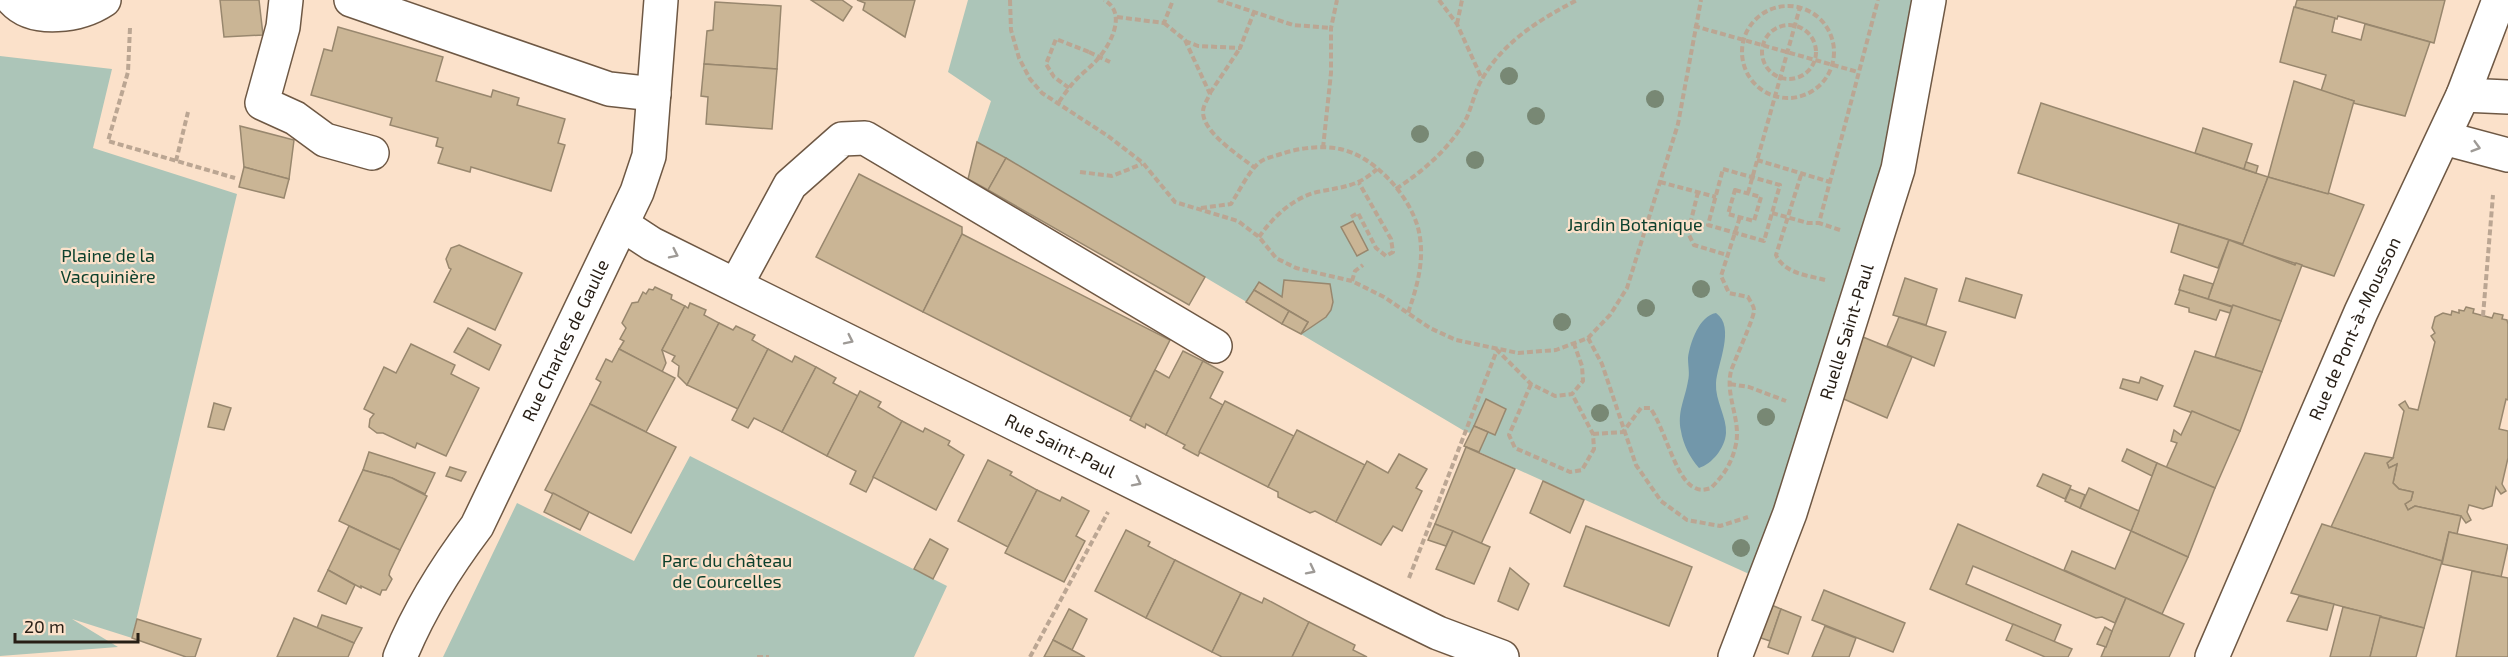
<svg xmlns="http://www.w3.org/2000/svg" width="2508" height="657" viewBox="0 0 2508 657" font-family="'Exo 2',sans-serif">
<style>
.green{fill:#acc5b8}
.water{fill:#7297aa}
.building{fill:#cab595;stroke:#98876e;stroke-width:1.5}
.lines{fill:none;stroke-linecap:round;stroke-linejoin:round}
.minor-casing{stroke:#6e5844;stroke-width:36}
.major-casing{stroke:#6e5844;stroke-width:36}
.path{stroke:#bba693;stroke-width:4;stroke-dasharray:6 3;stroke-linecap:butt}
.minor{stroke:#fff;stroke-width:33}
.major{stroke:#fff;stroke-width:33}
.path-bridge{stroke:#bba693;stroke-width:4;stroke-dasharray:6 3;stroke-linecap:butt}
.tree{fill:#788874}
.oneway{stroke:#9e9a96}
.labels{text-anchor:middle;stroke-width:4.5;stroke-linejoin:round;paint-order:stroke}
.park-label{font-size:18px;fill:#0c402d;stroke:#fbe1ca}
.street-label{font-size:18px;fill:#271e15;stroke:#fbe1ca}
</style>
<rect width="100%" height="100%" fill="#fbe1ca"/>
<g class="green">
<path d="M968 0H1920L1884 168 1758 578 1479 452 1488 432 1495 435 1506 409 1486 399 1471 433 1466 432 977 142 991 101 948 72Z"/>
<path d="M0 56 112 69 93 148 237 194 132 638 72 619 118 647 0 656Z"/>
<path d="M690 456 947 586 914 657H443L517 503 634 561Z"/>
</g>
<path class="water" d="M1716 313C1736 327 1717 365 1716 383 1715 401 1727 417 1726 433 1725 448 1712 464 1699 468 1690 458 1683 444 1681 431 1677 412 1685 399 1688 381 1690 374 1688 366 1688 358 1690 343 1699 316 1716 313Z"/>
<g class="building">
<path d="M220 0H259L263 35 224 37Z"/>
<path d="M811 0H842L852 7 843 21Z"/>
<path d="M857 0H915L905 37 863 10 865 3Z"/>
<path d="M2297 0H2445L2434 43 2338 16 2337 19 2295 7Z"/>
<path d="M715 2 781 6 777 69 704 64 707 31 713 30Z"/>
<path d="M2294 7 2335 18 2332 32 2361 40 2365 24 2430 42 2405 116 2353 103 2354 101 2321 91 2326 75 2280 62Z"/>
<path d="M338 27 443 57 436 81 491 97 493 90 519 98 517 105 565 119 558 143 565 145 551 191 471 167 470 172 438 163 443 148 436 146 438 138 390 125 392 118 311 95 324 49 332 51Z"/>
<path d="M704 64 777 69 772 129 706 124 708 97 701 96Z"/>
<path d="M2294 81 2354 101 2328 194 2268 177Z"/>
<path d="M2041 103 2268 177 2243 244 2018 173Z"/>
<path d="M240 126 294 140 289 179 244 167Z"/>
<path d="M2203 128 2252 144 2244 169 2195 153Z"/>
<path d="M977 142 1006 158 988 190 968 179Z"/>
<path d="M1006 158 1205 277 1189 305 988 190Z"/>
<path d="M2246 162 2258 166 2256 173 2244 169Z"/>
<path d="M244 167 289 179 284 198 239 187Z"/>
<path d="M859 174 962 227V234L923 312 816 257Z"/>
<path d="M2268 177 2328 194 2329 193 2364 205 2334 276 2242 246Z"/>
<path d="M1353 221 1368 250 1357 256 1341 227Z"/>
<path d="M2179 224 2229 240 2218 268 2171 252Z"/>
<path d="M962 234 1170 340 1131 417 923 312Z"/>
<path d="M2229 240 2295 265 2296 263 2302 265 2281 321 2208 299Z"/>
<path d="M459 245 522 273 495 330 434 302 451 269 449 268 446 259 451 248Z"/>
<path d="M2184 275 2213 284 2208 299 2179 290Z"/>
<path d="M1905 278 1937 289 1926 325 1893 315Z"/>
<path d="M1966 278 2022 295 2015 318 1959 301Z"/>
<path d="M1284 280 1330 284 1333 302 1331 310 1326 317 1301 334 1308 322 1254 290 1259 282 1282 297Z"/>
<path d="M655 287 672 295 671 299 685 306 662 350 666 363 662 372 619 349 624 341 620 339 626 328 622 323 632 303 638 302 643 292 646 294 649 289 653 290Z"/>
<path d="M1254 290 1289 311 1282 324 1246 302Z"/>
<path d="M2180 290 2232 307 2230 313 2220 310 2216 320 2189 312V308L2175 304Z"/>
<path d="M690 303 706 310 704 315 719 323 687 385 678 376 679 366 672 361 675 356 662 350 685 306 688 308Z"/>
<path d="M2233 305 2281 321 2262 372 2215 357Z"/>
<path d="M2466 307 2474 309 2473 313 2492 318 2494 313 2503 315 2502 319 2507 320 2508 324V400L2506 399 2499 429 2508 431V458L2502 484 2506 491 2501 494 2496 487 2492 506 2483 509 2469 505 2467 512 2471 520 2466 523 2461 516 2415 506 2408 510 2405 504 2411 500 2413 492 2399 489 2393 483 2397 464 2389 468 2387 463 2393 458 2404 411 2399 405 2405 401 2409 408 2418 410 2435 342 2431 336 2435 333 2432 328 2435 317 2443 313 2451 315 2452 311 2459 313V310L2464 311Z"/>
<path d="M1289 311 1308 322 1301 334 1282 324Z"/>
<path d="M1899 317 1946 332 1934 366 1887 346Z"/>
<path d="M719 323 733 330 736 326 755 335 752 340 768 349 738 409 687 385Z"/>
<path d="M468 328 501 345 489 370 454 352Z"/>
<path d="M1858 335 1912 357 1887 418 1837 396Z"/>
<path d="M411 344 455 365 451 374 479 388 446 456 417 443 415 448 383 433H377L369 427 370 419 374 414 364 409 384 367 396 373Z"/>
<path d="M619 349 675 378 646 432 590 404 601 382 596 379 606 359 612 362Z"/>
<path d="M768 349 792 362 795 356 816 367 782 432 754 418 748 428 732 420Z"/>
<path d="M1183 351 1203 361 1166 435 1146 424 1145 428 1130 420 1155 370 1169 378Z"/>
<path d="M2195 351 2262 372 2240 431 2174 406Z"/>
<path d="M1203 361 1223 372 1210 398 1223 405 1198 456 1183 448 1185 445 1166 435Z"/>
<path d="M816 367 836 378 833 383 858 396 827 456 782 432Z"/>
<path d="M2141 377 2163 386 2157 400 2120 388 2123 379 2139 383Z"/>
<path d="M860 391 881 402 878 407 902 421 866 492 850 484 856 471 827 456Z"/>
<path d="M1486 399 1506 409 1495 435 1474 426Z"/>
<path d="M1225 401 1294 436 1268 487 1199 452Z"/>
<path d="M214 403 231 408 224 430 208 427Z"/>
<path d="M590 404 676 447 631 533 545 490Z"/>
<path d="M2192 411 2240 431 2215 488 2166 468 2177 443 2171 441 2174 430 2181 435Z"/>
<path d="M902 421 923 432 925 428 950 441 948 445 964 455 936 510 873 477Z"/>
<path d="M1474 426 1488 432 1479 452 1464 446Z"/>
<path d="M1297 430 1365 465 1336 522 1315 511 1310 513 1278 497V492L1268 487Z"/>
<path d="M1466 447 1515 469 1481 544 1435 524Z"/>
<path d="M2127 449 2157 463 2152 476 2122 461Z"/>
<path d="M369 452 435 473 425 494 392 478 363 470Z"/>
<path d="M2365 453 2393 458 2387 463 2389 468 2397 464 2393 483 2399 489 2413 492 2411 500 2405 504 2408 510 2415 506 2461 516 2457 534 2449 532 2442 561 2331 527Z"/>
<path d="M1399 454 1427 469 1416 488 1422 491 1402 531 1393 526 1381 545 1336 522 1367 461 1388 473Z"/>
<path d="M988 460 1012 472 1010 475 1037 490 1008 547 958 521Z"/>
<path d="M2157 463 2215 488 2188 557 2131 531Z"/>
<path d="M450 467 466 472 461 481 446 476Z"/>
<path d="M363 470 392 478 427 496 400 550 339 521Z"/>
<path d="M2043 474 2071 486 2065 499 2037 486Z"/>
<path d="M1543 481 1584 500 1570 533 1530 513Z"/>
<path d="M2089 488 2139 511 2131 531 2080 508Z"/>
<path d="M2070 489 2085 495 2080 508 2065 501Z"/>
<path d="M1037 490 1060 501 1062 497 1089 511 1076 536 1085 541 1064 582 1005 553Z"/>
<path d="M553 493 589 512 580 530 544 512Z"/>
<path d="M1435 524 1453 531 1446 546 1428 540Z"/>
<path d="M1958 524 2126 598 2115 623 2102 617 2096 618 1973 566 1966 584 2061 625 2054 642 1930 589Z"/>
<path d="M2322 524 2442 561 2424 628 2291 593Z"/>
<path d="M349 526 400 550 390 571 389 575 392 579 386 590H382L380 595 361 586V588L328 570Z"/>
<path d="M1586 526 1692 567 1669 626 1564 586Z"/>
<path d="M1126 530 1150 542 1148 546 1175 560 1146 618 1095 591Z"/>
<path d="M1453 531 1490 547 1474 584 1436 569Z"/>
<path d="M2131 531 2188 557 2162 614 2064 570 2072 551 2115 569Z"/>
<path d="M2449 532 2508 545 2501 577 2442 564Z"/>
<path d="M930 539 948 549 933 579 914 569Z"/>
<path d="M1175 560 1241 593 1212 652 1146 618Z"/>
<path d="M1510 568 1529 584 1518 610 1498 601Z"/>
<path d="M328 570 355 585 346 604 318 591Z"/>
<path d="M2472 571 2508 578V657H2456Z"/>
<path d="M1824 590 1905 623 1893 652 1812 620Z"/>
<path d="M1241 593 1262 603 1264 598 1309 622 1292 657H1222L1212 652Z"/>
<path d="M2299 596 2334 604 2327 630 2287 621Z"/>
<path d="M2126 598 2184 624 2169 657H2101Z"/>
<path d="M1767 603 1781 609 1770 641 1755 636Z"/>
<path d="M2343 607 2381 616 2370 657H2330Z"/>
<path d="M1069 609 1087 619 1072 650 1053 640Z"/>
<path d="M1781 609 1801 617 1788 654 1768 647Z"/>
<path d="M322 615 362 628 354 643 317 628Z"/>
<path d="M2380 617 2424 628 2416 657H2370Z"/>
<path d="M294 618 354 643 348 657H277Z"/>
<path d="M137 619 201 639 195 657H186L132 638Z"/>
<path d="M1309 622 1355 645 1353 650 1367 657H1292Z"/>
<path d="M2013 624 2072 649 2068 657H2045L2006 640Z"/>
<path d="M1825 626 1856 638 1849 657H1812Z"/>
<path d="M2105 627 2112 631 2106 647 2097 644Z"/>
<path d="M1053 640 1072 650 1085 657H1044Z"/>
</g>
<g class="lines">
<g class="minor-casing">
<g id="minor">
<path d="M13 0C34 23 80 16 104 0"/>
<path d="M286 0 283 27 262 103 295 118 325 140 372 153"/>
<path d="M351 0 609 89 654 94"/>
<path d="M2463 95 2508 97"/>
<path d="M2444 138 2508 155"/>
<path id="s1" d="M623 225 652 244 1393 611 1438 633 1502 657"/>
<path d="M736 285 790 185 842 139 865 138 1215 346"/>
<path id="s2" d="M400 657C419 610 446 567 477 526L637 192 649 156 661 0"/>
<path id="s3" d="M1735 657 1790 513 1898 169 1929 0"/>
</g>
</g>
<g class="major-casing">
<g id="major">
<path id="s4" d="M2212 657 2361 312 2463 95 2499 0"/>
</g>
</g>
<g class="path">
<path d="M1010 0 1011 30 1019 58 1030 79 1042 93 1108 136 1143 163 1175 202 1238 221 1259 237 1276 258 1296 268 1352 281 1384 297 1430 328 1456 340 1518 353 1556 350 1588 338 1610 315 1627 288 1678 124 1701 0"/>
<path d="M1218 0 1293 25 1331 28"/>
<path d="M1439 0 1457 24 1482 79"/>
<circle cx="1788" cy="52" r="46"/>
<path d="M1117 17 1164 23 1173 0"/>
<path d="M1164 23 1185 40 1210 94C1207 100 1203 106 1203 112 1203 133 1240 156 1255 168"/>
<path d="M1457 24 1462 0"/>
<circle cx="1789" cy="52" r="27"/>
<path d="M1694 26 1858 72"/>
<path d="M130 28 128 72 108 141 235 178"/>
<path d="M1185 41 1198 46 1240 48 1254 12"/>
<path d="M1069 88 1054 77 1046 64 1056 39 1089 52"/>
<path d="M1210 93 1240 48"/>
<path d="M1059 102C1063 96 1068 89 1073 83 1079 76 1087 70 1093 64 1109 49 1129 13 1104 0"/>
<path d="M1323 148 1331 73V28L1337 0"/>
<path d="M1757 160 1830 182"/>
<path d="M176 161 188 112"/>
<path d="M1723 169 1780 185 1764 241 1708 225Z"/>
<path d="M1080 172 1112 176 1142 164"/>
<path d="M1801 175 1776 255C1785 274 1807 275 1825 280"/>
<path d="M1660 182 1716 197"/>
<path d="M1396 189C1423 171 1448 150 1465 121 1472 108 1474 92 1482 79 1504 41 1539 20 1577 0"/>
<path d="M1735 190 1761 197 1754 221 1728 214Z"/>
<path d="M1698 192 1688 233 1694 245 1727 255"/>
<path d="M1748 193 1800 7"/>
<path d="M1201 208 1231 204C1238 193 1250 169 1260 162 1265 158 1275 156 1281 154 1298 148 1322 145 1340 149 1375 156 1412 198 1419 232 1425 260 1417 287 1408 313"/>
<path d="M1772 213 1808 223H1819"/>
<path d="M1351 217 1358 213 1376 248 1386 256 1393 252 1391 239 1359 183"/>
<path d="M1840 230 1819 223 1878 0"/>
<path d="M1259 237C1273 217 1293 198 1317 192 1341 187 1358 187 1377 169"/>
<path d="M1352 281 1355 271 1363 265"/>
<path d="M2483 316 2493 195"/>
<path d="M1588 338 1602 364 1636 465 1661 501 1687 520 1720 526 1748 517"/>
<path d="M1531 384 1509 435 1515 448 1570 472 1582 470 1594 449 1593 434 1572 394"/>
<path d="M1730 384 1749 387 1786 401"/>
<path d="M1593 434 1623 432 1641 408H1650C1664 426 1675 477 1693 487 1700 491 1704 490 1711 488 1724 475 1732 463 1736 444 1741 419 1725 396 1731 371 1735 359 1755 316 1754 310 1754 306 1750 301 1748 297L1729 293 1721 276 1740 217"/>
<path d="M1409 578 1497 350 1531 384 1555 396 1572 394 1583 381 1582 366 1574 344"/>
<path d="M757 657H769"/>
<path d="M1030 657 1108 512"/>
</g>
<use href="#minor" class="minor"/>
<use href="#major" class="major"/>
<path class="path-bridge" d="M1089 52 1110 62"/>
</g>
<g class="tree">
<circle cx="1509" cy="76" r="9"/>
<circle cx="1655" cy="99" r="9"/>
<circle cx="1536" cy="116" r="9"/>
<circle cx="1420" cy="134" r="9"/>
<circle cx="1475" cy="160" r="9"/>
<circle cx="1701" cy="289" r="9"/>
<circle cx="1646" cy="308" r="9"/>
<circle cx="1562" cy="322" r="9"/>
<circle cx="1600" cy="413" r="9"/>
<circle cx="1766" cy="417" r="9"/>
<circle cx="1741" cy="548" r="9"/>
</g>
<defs><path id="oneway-chevron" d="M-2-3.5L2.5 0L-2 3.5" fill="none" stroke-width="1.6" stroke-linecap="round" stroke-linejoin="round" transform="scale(1.5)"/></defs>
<g class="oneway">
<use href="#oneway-chevron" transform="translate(2476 147) rotate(16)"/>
<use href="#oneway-chevron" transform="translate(674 254) rotate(26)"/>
<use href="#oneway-chevron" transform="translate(849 340) rotate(26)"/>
<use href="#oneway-chevron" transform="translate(1137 482) rotate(27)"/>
<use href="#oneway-chevron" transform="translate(1311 570) rotate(27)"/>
</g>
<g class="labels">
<g class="park-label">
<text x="1635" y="231">Jardin Botanique</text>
<text x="108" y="262">Plaine de la<tspan x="108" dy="21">Vacquinière</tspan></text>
<text x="727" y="567">Parc du château<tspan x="727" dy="21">de Courcelles</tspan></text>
</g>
<g class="street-label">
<text dy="6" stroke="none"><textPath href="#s4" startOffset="358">Rue de Pont-à-Mousson</textPath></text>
<text dy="6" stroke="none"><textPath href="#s3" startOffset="344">Ruelle Saint-Paul</textPath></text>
<text dy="6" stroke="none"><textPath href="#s2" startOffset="358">Rue Charles de Gaulle</textPath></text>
<text dy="6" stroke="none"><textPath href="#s1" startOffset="490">Rue Saint-Paul</textPath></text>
</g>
</g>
<path d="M15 633v9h123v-9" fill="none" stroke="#271e15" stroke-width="3"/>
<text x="24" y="633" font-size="18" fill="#271e15" stroke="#fbe1ca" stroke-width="4.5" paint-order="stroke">20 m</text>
</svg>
